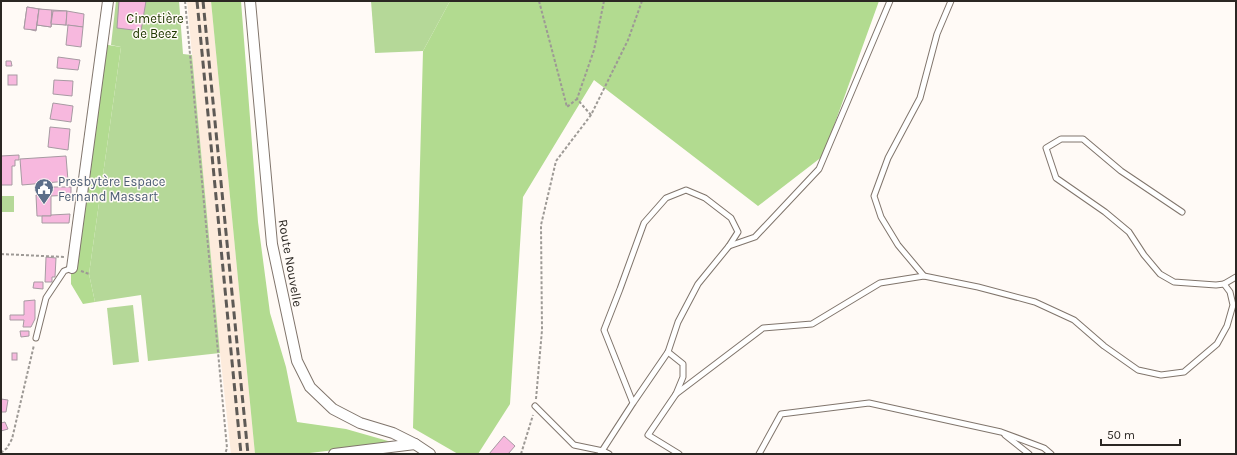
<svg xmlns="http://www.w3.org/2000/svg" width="1237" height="455" viewBox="0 0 1237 455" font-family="Karla,sans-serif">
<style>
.built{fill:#fdebdc}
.green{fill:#b5d898}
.forest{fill:#b2db90}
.building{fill:#f7b8de;stroke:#a79aa2}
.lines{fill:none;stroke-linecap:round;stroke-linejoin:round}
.service-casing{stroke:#80756c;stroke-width:7}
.minor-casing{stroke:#80756c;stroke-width:12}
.path{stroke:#9d9995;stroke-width:2;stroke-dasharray:3 2;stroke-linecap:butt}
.service{stroke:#fff;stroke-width:5}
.minor{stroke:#fff;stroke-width:10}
.rail{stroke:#5e5a56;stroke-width:3;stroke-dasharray:8 4;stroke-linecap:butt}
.labels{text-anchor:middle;stroke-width:3;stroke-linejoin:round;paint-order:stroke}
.park-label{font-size:13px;fill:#203801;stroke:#fffaf6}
.service-label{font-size:13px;fill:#4e5e75;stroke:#fffaf6;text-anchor:start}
.street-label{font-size:13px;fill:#2b2723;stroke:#fffaf6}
</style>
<rect width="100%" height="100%" fill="#fffaf6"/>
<path class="built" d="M187 1H211L255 454H231L220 353Z"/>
<g class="green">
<path d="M116 1H179L183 54 192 55 220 353 148 361 141 295 95 302 89 274 121 47 111 45Z"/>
<path d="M371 1H450L423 51 375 53Z"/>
<rect x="1" y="196" width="13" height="16"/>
<path d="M133 305 139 362 113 365 107 308Z"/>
</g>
<g class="forest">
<path d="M211 1H241L258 222 270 313 286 367 297 422 346 429 395 443 301 454H255Z"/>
<path d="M450 1H879L823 156 758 206 594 80 523 197 510 404 478 454H458L413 428 423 51Z"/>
<path d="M102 44 121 47 89 274 95 302 83 304 71 284V272Z"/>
</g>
<g class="building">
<path d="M119 1H146L141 31 117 28Z"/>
<path d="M27 7 39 9 36 31 24 28Z"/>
<path d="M27 7 39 9 36 30 24 29Z"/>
<path d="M39 9 53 11 51 27 37 25Z"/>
<path d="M39 9 52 10 51 27 37 25Z"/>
<path d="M52 10 67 11 66 25 51 23Z"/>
<path d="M53 11H67L66 25 51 24Z"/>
<path d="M67 11 84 14 83 27 66 25Z"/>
<path d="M68 25 83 27 81 47 66 45Z"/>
<path d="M58 57 80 60 78 70 57 68Z"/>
<path d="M6 61H11L12 66H6Z"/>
<rect x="8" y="75" width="9" height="10"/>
<path d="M54 80 73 81 72 96 53 94Z"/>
<path d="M53 103 73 106 71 122 50 119Z"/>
<path d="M50 127 70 129 68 150 48 147Z"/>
<path d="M19 155V160H15V166H12V185H1V156Z"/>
<path d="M66 156 68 181 22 185 20 159Z"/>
<path d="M42 187H71V195L51 196V216H37L36 195 42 194Z"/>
<path d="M70 214 69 223H42V216H51V215Z"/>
<path d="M46 257 56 258 55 277H52V282H45Z"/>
<path d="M34 282H43V289L33 288Z"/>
<path d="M35 300V319L31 327H23L24 320H10V315H24V301Z"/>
<path d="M20 331H29V336L21 337Z"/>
<rect x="12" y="353" width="5" height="7"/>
<path d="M1 399 8 400 6 412H1Z"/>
<path d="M5 422 8 429 1 431V423Z"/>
<path d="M504 436 515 446 508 454H489Z"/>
</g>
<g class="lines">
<g class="service-casing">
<g id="service">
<path d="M951 1 937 34 920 98 888 158 874 196 881 217 898 245 924 276 978 287 1035 302 1074 320 1104 346 1138 370 1161 375 1184 372 1217 344 1227 326 1233 305 1230 292 1224 284 1216 285 1174 282 1160 274 1144 255 1129 232 1105 212 1056 178 1046 148 1061 139H1083L1121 171 1182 212"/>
<path d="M729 246 755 237 819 169 890 1"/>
<path d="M1224 284 1236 277"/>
<path d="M36 338 46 298 64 271 72 268"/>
<path d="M668 352 683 364V377L676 394 648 435 679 454"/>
<path d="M676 394 763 328 812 324 880 283 924 276"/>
<path d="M535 406 574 445 603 451 609 454"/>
<path d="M1005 435 1029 454"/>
<path d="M600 454 633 403 668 352 678 322 698 284 729 246 738 232 731 218 705 198 686 190 666 198 644 223 620 289 604 330 633 403"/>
<path d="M759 454 781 414 869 403 1001 432 1044 448 1051 454"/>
</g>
</g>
<g class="minor-casing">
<g id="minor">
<path d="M250 1 272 244 297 361 310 387 333 409 360 423 393 433 415 444 430 454"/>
<path d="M72 268 108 1"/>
<path d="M334 454 415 444"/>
</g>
</g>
<g class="path">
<path d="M185 1 227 448 225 454"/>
<path d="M539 1 567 107 577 99"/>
<path d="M591 115 577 99 594 50 604 1"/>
<path d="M1 254 64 257"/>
<path d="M81 271 89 274"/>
<path d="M536 399 542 330 541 225 556 161 591 115 628 40 642 1"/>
<path d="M1 453 7 448 12 439 34 345"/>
<path d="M521 454 533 415"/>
</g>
<use href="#service" class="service"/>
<use href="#minor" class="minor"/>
<g class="rail">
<path d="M197 1 241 454"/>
<path d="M203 1 248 454"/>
</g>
</g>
<defs>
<g id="civic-pin" transform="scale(1)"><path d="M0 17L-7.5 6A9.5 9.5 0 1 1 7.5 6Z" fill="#5c6f8a" stroke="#fffaf6"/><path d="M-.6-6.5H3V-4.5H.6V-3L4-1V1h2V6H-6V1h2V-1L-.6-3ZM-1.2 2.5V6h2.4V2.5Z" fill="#fff"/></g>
</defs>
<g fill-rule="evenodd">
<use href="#civic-pin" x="44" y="188"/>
</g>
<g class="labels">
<g class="park-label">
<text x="155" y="23">Cimetière<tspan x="155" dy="15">de Beez</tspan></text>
</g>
<g class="service-label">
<text x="58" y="186">Presbytère Espace<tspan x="58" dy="15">Fernand Massart</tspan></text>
</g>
<g class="street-label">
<text transform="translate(291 263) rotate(80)" y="5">Route Nouvelle</text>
</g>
</g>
<rect width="1237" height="455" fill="none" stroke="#2b2723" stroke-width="4"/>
<path d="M1101 439v6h79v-6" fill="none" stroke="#2b2723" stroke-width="2"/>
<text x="1107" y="439" font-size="12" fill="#2b2723" stroke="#fffaf6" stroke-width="3" paint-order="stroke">50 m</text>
</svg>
